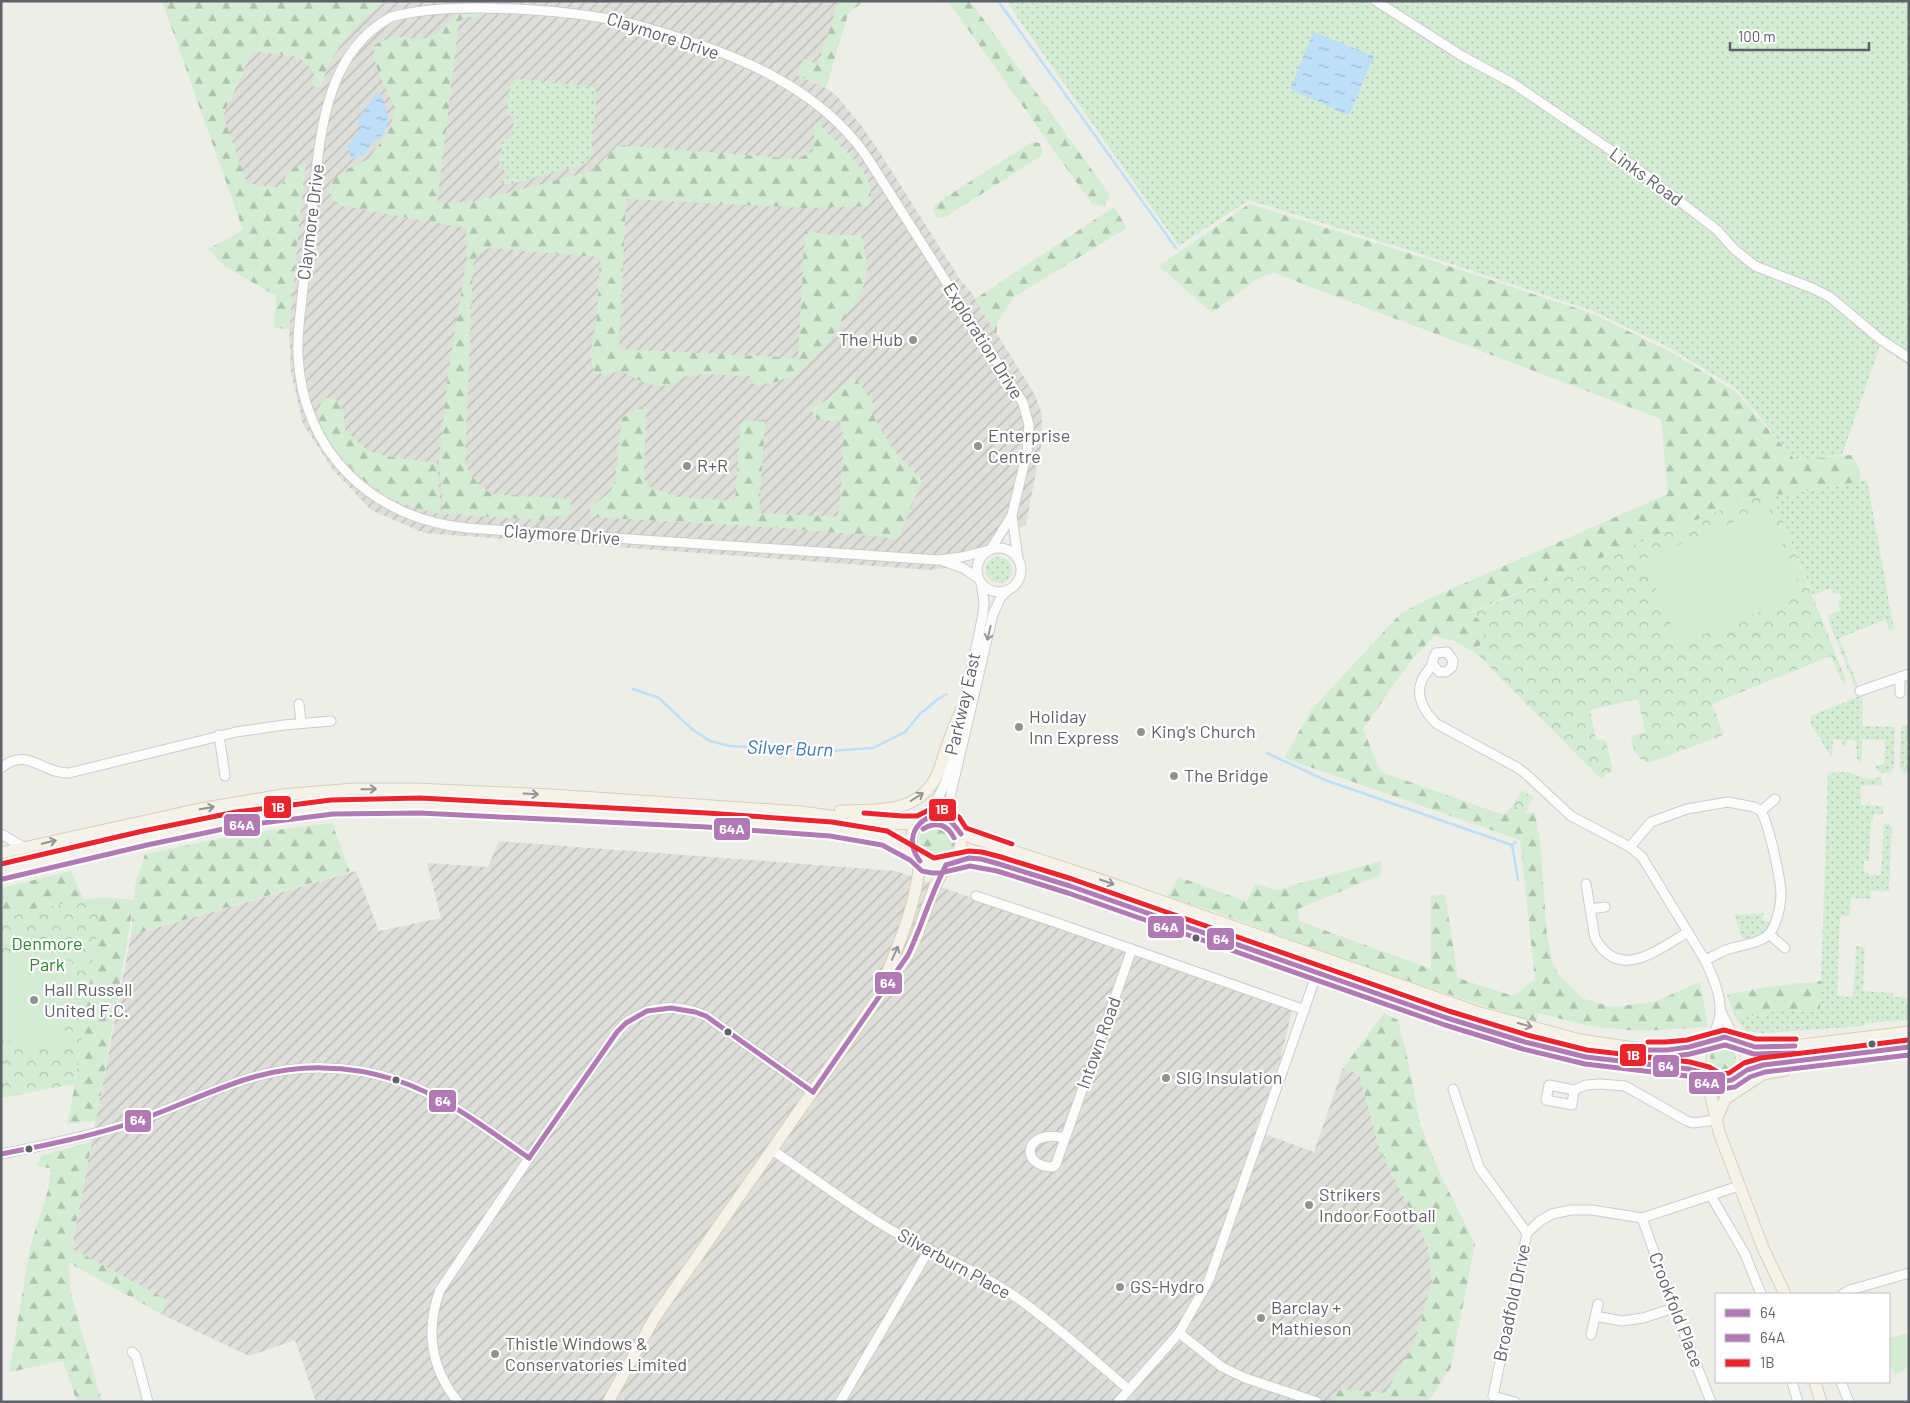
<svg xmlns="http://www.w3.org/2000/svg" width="1910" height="1403" viewBox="0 0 1910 1403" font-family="Barlow,sans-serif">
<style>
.industrial{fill:url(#industrial-furrows)}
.grass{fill:url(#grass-dots)}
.forest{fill:url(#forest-firs)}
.park{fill:url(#park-crowns)}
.garden{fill:#d5ecd4}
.water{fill:url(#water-ripples)}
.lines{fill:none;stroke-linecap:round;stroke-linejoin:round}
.stream{stroke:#bedff8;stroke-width:2.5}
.minor-casing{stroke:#cbcccb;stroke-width:11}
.major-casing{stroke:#d8cfb5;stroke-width:13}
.minor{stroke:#fcfcfc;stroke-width:9}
.major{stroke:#f4f2e9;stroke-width:11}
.bus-1-casing{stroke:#fff;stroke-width:9}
.bus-2-casing{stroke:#fff;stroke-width:9}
.bus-3-casing{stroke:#fff;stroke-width:9}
.bus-1{stroke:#b17ab5;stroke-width:5}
.bus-2{stroke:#b17ab5;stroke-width:5}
.bus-3{stroke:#ee232c;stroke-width:5}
.oneway{stroke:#95989c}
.oneway2{stroke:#929495}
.poi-dot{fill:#909395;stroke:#fff;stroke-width:2}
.bus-dot{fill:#5e6268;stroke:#fff;stroke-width:2}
.labels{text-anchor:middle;stroke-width:4.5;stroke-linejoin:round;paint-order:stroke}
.street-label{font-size:18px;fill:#5e6268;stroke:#fff}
.poi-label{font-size:18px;fill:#5e6268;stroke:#fff;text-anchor:start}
.park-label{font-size:18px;fill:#2e8733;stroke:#fff}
.water-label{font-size:19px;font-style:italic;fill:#3a78bb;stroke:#fff}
.line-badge{stroke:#fff;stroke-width:2}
.badge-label{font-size:14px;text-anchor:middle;font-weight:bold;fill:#fff}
</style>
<defs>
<pattern id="industrial-furrows" width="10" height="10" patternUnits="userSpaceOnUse" patternTransform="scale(1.25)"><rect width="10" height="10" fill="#dfdfda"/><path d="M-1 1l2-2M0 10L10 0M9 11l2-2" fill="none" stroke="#b8b8b5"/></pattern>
<pattern id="grass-dots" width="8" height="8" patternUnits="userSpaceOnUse" patternTransform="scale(1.25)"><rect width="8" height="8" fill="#d5ecd4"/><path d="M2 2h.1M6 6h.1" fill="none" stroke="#b0c3b0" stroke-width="1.8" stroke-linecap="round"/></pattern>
<pattern id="forest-firs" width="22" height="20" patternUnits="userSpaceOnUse" patternTransform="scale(1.25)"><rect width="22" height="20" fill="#d5ecd4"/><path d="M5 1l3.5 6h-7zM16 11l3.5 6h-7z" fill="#b0c3b0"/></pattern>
<pattern id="park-crowns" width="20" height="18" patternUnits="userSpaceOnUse" patternTransform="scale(1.25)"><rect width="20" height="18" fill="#d5ecd4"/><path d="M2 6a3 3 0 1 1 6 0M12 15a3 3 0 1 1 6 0" fill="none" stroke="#b0c3b0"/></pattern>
<pattern id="water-ripples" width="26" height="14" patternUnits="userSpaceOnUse" patternTransform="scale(1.25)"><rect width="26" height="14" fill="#bedff8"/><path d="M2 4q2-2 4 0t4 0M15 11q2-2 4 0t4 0" fill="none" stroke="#9eb8cd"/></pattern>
</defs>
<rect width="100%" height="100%" fill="#eeeee9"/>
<g class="industrial">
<path d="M385 1H839L818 65 797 75 826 88 837 96 863 128 882 156 961 281 971 292 1035 395 1041 412 1043 436 1026 524 945 568 930 570 424 533 371 510 333 470 303 424 291 372 289 329 305 164 289 171 280 188 247 184 223 116 252 51 300 57 314 71 320 87 328 66 342 42 357 24Z"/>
<path d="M499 841 896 871 1292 1011 1279 1065 1255 1131 1314 1152 1343 1068 1359 1073 1380 1150 1428 1245 1432 1282 1415 1343 1386 1393 1331 1395 1334 1402H316L295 1340 249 1356 165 1316 69 1262 131 935 356 871 379 931 441 918 427 863 488 867Z"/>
</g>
<g class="grass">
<path d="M1006 1H1909V366L1880 346 1842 455 1795 460 1736 388 1668 347 1593 311 1421 254 1249 200 1179 246Z"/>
<path d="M517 79 589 86 594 88 597 95 591 155 588 162 581 166 511 184H504L499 181 507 179 503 167 499 168 503 137 511 138 515 116 506 115C508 104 507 85 517 79Z"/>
<path d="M1867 480 1894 629 1890 631 1885 620 1839 638 1859 688 1855 687 1829 622V615L1840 610 1837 601 1842 599 1839 593 1834 595 1831 588 1813 595 1772 495 1789 494Z"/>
<circle cx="999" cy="570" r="13"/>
<path d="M1862 695V726L1895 727 1894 769 1890 773 1878 772 1875 765H1884L1885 740 1862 739 1861 764 1857 759 1856 741 1847 740V746H1842L1843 739H1833L1832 758 1811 724 1810 717 1813 715Z"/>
<path d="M1903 725H1909V774L1904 773 1900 768 1901 728Z"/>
<path d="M1828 773C1836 773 1846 771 1853 774 1866 778 1867 781 1881 777L1882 786H1861V805L1883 806V814H1873V821H1871L1869 861H1864V872L1869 873V875H1881L1884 823 1889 824 1892 828 1889 891H1871L1870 899 1851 898 1850 916H1840L1837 996 1853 997 1856 946 1865 947 1863 991 1893 993V997L1909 998V1020L1865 1023V1026L1763 1033 1746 1031 1736 1019 1776 1011H1820Z"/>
<path d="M1764 913 1762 920 1771 922C1767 935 1756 937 1743 939L1734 915Z"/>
</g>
<g class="forest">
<path d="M162 1H385C352 28 335 45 320 87L313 86 314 71 300 57 252 51 223 115 247 184 280 188 289 171 305 163 289 329 274 328 276 296 226 267 208 249 243 230Z"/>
<path d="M839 1H864L848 14 826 88 797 75 803 59 818 64Z"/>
<path d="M938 1H969L974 6 1110 195 1104 206 1092 204 967 28 949 4Z"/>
<path d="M463 10H481L482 14 479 17H466L459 21 437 204 476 201 592 171 618 145 797 159 813 151 815 122 819 123C835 144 862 160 870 186 872 192 870 200 869 206L806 208 626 199 619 349 798 358 805 231 831 235H861L868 267 862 291 827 344 797 375 772 383 754 385 750 376C731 376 711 373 692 375 683 376 680 381 671 384 653 391 637 378 621 371L605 375 595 373 590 356 597 317 600 257 491 248C481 251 476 255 473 265L465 461C468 475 480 487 492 494L571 499 570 516H549L541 520 444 514 439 461 448 374 467 257 466 228 338 205C331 198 329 192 330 183L343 171 367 160 388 133 395 110 376 66 373 46C380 42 387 38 395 37 407 37 419 41 430 37 445 33 449 17 463 10Z"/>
<path d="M1032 142 1039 143 1043 150 1041 156 944 218H937L933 211 935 204Z"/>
<path d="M1249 204 1421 257 1591 313 1667 350 1735 391 1795 460 1851 455 1858 465 1861 481 1789 494 1756 496 1591 562 1471 612 1486 626C1484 637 1480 643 1477 654L1453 640 1434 636 1410 662 1363 729 1381 772 1504 815 1513 805 1525 813H1535L1540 839 1547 936 1552 959 1558 974 1582 998 1611 1007 1654 1002 1700 982 1708 1027 1639 1031 1589 1026 1538 1013 1536 1023 1351 962 1213 911 1167 897 1179 877 1247 902 1255 884 1276 890 1381 861V875L1298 909 1299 921 1431 969 1430 896 1445 894 1458 978 1513 996 1535 979 1520 840 1284 758 1311 710 1401 613 1424 601 1668 494 1661 419 1274 273 1260 277 1212 313 1159 266Z"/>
<path d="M1114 207 1127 228 1014 297 998 321 996 335 975 299Z"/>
<path d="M854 376 875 406 871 412 892 448 922 481 898 539C797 527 694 523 592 517L590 508 611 491 615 479 622 418 641 407H646L644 478 648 486 678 497 735 501 741 422 765 420 759 513 838 517C840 500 848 429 839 420 831 422 824 421 816 418L811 409 828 399Z"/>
<path d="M326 398 336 399 343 411 345 430 368 451 390 457 437 463 441 514C418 509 396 503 376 490 360 480 320 438 318 419 317 410 320 403 326 398Z"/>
<path d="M332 823 350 872 131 935 133 907 96 1121 67 1124 75 1084 102 897 134 900 135 886 145 854 237 835Z"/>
<circle cx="937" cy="842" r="18"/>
<path d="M71 871 84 900 1 915V888Z"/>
<path d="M1821 981 1820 1012 1776 1011 1736 1019 1727 995 1766 987Z"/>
<path d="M1384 1013 1398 1020 1409 1064 1420 1124 1439 1172 1475 1244 1451 1367 1428 1402H1334L1331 1395 1342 1389 1386 1393 1415 1343 1432 1282 1428 1245 1380 1150 1359 1074 1343 1068Z"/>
<circle cx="1723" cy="1059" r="13"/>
<path d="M92 1142 71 1248 167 1300 162 1314 69 1263 70 1290 102 1402H77L63 1361 9 1372 30 1247 48 1190 51 1168 36 1167 42 1155Z"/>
</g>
<g class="park">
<path d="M1772 495 1846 680 1844 687 1831 656 1712 704 1724 735 1648 763C1635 758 1633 749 1631 736L1645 732 1638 699 1590 710 1596 740 1604 739 1606 741 1613 770 1601 779 1477 654C1480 643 1484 637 1486 626L1471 613 1591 562 1756 496Z"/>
<path d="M1522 790 1534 797 1525 813 1513 805Z"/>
<path d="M102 897 75 1084 1 1098V915Z"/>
</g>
<g class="garden">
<path d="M1768 508 1803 594 1679 644 1644 559Z"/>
<path d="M1 953 72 961 63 1046 1 1040Z"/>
<path d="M1909 1333V1367L1895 1375 1889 1361V1338Z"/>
</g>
<g class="water">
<path d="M1313 32 1374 56 1350 113 1347 115 1290 89Z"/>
<path d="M377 92 382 95 389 120 383 135 371 144 366 153 352 160 347 145 361 129 358 120Z"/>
</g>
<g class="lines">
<g class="stream">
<path d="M998 1 1176 248"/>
<path d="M633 689 659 698 693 730 710 741 730 746 829 751 873 748 905 732 919 715 938 699 947 694"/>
<path d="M1267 753 1325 780 1512 845 1516 842"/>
<path d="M1512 845 1518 880"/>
</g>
<g class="minor-casing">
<g id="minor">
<path d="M1376 1 1462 56 1514 84 1634 166 1717 230 1734 249 1755 266 1812 288 1830 297 1880 339 1909 358"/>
<path d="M1012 516 1018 559"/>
<circle cx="999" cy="570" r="22"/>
<path d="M989 550 962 557 938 560 467 528C373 519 302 452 298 355 297 336 300 316 302 297 305 270 308 244 311 217 320 145 320 56 391 17 451 0 583 9 647 28 728 51 817 84 867 157L1023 403 1029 425 1027 452 1012 515 991 549"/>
<path d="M943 561 963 568 978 578"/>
<path d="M1432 663 1439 672H1446L1452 667 1453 660 1447 652 1436 653C1433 657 1433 660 1432 664 1430 669 1426 673 1423 678 1414 695 1424 712 1437 724L1518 768 1526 774 1571 816 1630 847 1642 857 1705 960C1714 979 1725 1003 1718 1023 1716 1030 1712 1036 1709 1042"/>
<path d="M1860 691 1909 674"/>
<path d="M1900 693V677"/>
<path d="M299 704 301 723"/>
<path d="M963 711 983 614 984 602 981 583"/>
<path d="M219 735 225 776"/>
<path d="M1 768C27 746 43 774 69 773L236 732 284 725 331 721"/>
<path d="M1761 811 1775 799"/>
<path d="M924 819 940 794 946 781 960 723"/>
<path d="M954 823 950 807 951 793 993 614 1001 597 1008 590"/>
<path d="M1 834 25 848"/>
<path d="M1630 847 1651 822 1687 809 1728 802 1754 807 1761 811C1769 825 1780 876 1781 893 1781 904 1777 925 1769 934 1760 944 1739 945 1726 950 1719 953 1712 957 1705 960"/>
<path d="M1586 884 1595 938C1619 982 1657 950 1688 932"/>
<path d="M976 896 1060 924 1305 1010"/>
<path d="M1590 909 1605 907"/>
<path d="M1769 934 1785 948"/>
<path d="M1720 1010 1736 1041"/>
<path d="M1453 1089 1479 1167 1527 1233"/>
<path d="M1574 1090 1572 1105 1546 1100 1549 1085 1574 1090 1586 1085 1600 1084 1625 1086 1687 1121 1693 1123 1716 1120"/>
<path d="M1065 1138C1023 1128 1019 1167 1053 1167L1056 1164 1132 949"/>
<path d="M772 1150C810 1175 846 1203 886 1227 929 1252 978 1270 1020 1300 1058 1327 1093 1359 1128 1389"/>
<path d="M1 1154C47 1145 93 1135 137 1121 174 1108 209 1091 247 1079 293 1064 349 1064 396 1080 445 1096 487 1129 529 1158"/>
<path d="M1711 1196 1745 1254 1761 1294"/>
<path d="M1642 1218 1674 1308 1711 1402"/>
<path d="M1843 1294 1850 1290 1909 1273"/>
<path d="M1595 1316 1622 1321 1643 1318 1674 1308"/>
<path d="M1179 1333 1222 1367 1245 1378 1317 1402"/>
<path d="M1591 1335 1598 1304"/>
<path d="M132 1352 136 1356 148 1402"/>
<path d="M1792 1382 1798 1402"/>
<path d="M1841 1382 1849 1402"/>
<path d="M458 1402C431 1369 425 1330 440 1290L571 1096 624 1024C649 1005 678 1003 706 1016L813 1092"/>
<path d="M840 1402 929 1250"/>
<path d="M1118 1402 1179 1333 1209 1280 1317 973"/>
<path d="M1515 1402 1493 1396 1527 1233 1540 1221 1552 1214 1571 1210H1592L1642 1218 1739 1186"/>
</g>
</g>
<g class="major-casing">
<g id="major">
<path d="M840 811C868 810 906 814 927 790 937 780 941 765 945 752 951 736 955 721 964 706"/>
<circle cx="936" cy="841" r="25"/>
<path d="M961 834 1101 880 1477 1012 1580 1040 1641 1049 1683 1048 1709 1042"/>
<path d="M1 853 200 809 282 795 354 789H414L551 795 801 812 888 824 919 823"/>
<path d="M950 863 969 858 981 859 1070 886 1447 1018 1525 1042 1586 1057 1684 1068 1706 1074"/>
<path d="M1 872 145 838 237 819 332 807 375 805 463 807 707 820 831 829 884 838 914 854"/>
<path d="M882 985C899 944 916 905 920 861"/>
<circle cx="1723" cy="1059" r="23"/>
<path d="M1736 1041 1755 1047H1786L1909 1032"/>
<path d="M1706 1074 1719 1132 1763 1248 1785 1294"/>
<path d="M1728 1097 1763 1074 1785 1070"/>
<path d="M1716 1120C1723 1105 1729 1086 1741 1074 1746 1069 1756 1067 1763 1065L1909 1047"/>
<path d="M1815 1382 1821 1402"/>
<path d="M608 1402 655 1317 908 955 918 933 934 888 946 865"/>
</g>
</g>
<use href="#minor" class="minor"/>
<use href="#major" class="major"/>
<g class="bus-1-casing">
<g id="bus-1">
<path d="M920 861C917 857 914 852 913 847 909 829 926 811 944 818 952 821 956 827 961 834"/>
<path d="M946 865 969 858 981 859 999 864 1070 886 1447 1018 1525 1042 1586 1057 1689 1069 1706 1074 1720 1082 1732 1080 1747 1070 1763 1065 1909 1047"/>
<path d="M1648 1050H1667L1689 1047 1725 1037 1755 1047 1795 1046"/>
<path d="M813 1092 908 955C922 925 931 894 946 865"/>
<path d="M1 1154C47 1145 93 1136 137 1121 174 1108 209 1091 247 1079 295 1064 348 1064 396 1080 445 1096 487 1129 529 1158"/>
<path d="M529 1158 617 1032 626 1023 647 1011 671 1008 695 1012 706 1016 813 1092"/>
</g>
</g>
<g class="bus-2-casing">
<g id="bus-2">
<path d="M923 829C936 821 947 824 954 838"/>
<path d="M3 879 147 845 238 826 333 814 420 813 707 827 830 836 882 845 910 860 922 871 932 873H940L970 866 997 871 1068 893 1445 1025 1523 1049 1585 1064 1687 1076 1703 1081 1721 1089 1735 1087 1750 1077 1765 1072 1909 1055"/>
<path d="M1648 1058 1668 1057 1690 1054 1725 1045 1754 1054 1795 1053"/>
</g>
</g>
<g class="bus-3-casing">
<g id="bus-3">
<path d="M864 813 902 816H917L931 809H941L959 817 966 828 1012 844"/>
<path d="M1 864 143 831 236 812 331 800 420 798 707 813 832 822 887 831 934 858 969 851 982 852 1001 857 1072 879 1449 1011 1527 1035 1587 1050 1690 1062 1709 1067 1721 1074 1729 1073 1744 1063 1761 1058 1908 1040"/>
<path d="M1648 1042H1666L1687 1040 1724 1030 1756 1039H1796"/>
</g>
</g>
<use href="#bus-1" class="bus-1"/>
<use href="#bus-2" class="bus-2"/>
<use href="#bus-3" class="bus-3"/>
</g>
<defs><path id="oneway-shaft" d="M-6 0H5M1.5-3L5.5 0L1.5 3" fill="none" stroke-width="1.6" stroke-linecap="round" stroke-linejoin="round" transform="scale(1.25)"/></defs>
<use class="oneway" href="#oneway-shaft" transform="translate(989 633) rotate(103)"/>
<g class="oneway2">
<use href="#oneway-shaft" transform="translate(369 789) rotate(-1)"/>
<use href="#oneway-shaft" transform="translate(531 794) rotate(3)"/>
<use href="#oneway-shaft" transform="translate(917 797) rotate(-32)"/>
<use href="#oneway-shaft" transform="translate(207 808) rotate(-10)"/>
<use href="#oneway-shaft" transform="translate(49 842) rotate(-13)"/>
<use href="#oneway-shaft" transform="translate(1107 882) rotate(19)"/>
<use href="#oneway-shaft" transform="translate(895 953) rotate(-66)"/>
<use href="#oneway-shaft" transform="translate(1525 1025) rotate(15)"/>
</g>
<g class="poi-dot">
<circle cx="913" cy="340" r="5"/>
<circle cx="978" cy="446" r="5"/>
<circle cx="687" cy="466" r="5"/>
<circle cx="1019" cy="727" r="5"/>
<circle cx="1141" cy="732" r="5"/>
<circle cx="1174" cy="776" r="5"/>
<circle cx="34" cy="1000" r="5"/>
<circle cx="1166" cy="1078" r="5"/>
<circle cx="1309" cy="1205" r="5"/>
<circle cx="1120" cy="1287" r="5"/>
<circle cx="1261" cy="1318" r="5"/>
<circle cx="495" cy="1354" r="5"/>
</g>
<g class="bus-dot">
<circle cx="1196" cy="938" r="4.5"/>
<circle cx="728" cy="1032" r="4.5"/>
<circle cx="1872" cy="1044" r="4.5"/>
<circle cx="396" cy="1080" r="4.5"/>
<circle cx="29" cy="1149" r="4.5"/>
</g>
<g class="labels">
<g class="street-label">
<text transform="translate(663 36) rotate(18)" y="6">Claymore Drive</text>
<text transform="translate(1646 177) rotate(36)" y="6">Links Road</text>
<text transform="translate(311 222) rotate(-83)" y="6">Claymore Drive</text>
<text transform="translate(983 341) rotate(58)" y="6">Exploration Drive</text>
<text transform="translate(562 535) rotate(4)" y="6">Claymore Drive</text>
<text transform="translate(963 704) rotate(-77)" y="6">Parkway East</text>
<text transform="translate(1099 1043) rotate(-70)" y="6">Intown Road</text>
<text transform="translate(954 1264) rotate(29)" y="6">Silverburn Place</text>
<text transform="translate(1512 1303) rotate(-78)" y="6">Broadfold Drive</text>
<text transform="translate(1676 1310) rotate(69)" y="6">Crookfold Place</text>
</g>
<g class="poi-label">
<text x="903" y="346" text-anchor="end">The Hub</text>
<text x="988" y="442">Enterprise<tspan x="988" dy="21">Centre</tspan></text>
<text x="697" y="472">R+R</text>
<text x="1029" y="723">Holiday<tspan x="1029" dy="21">Inn Express</tspan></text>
<text x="1151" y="738">King's Church</text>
<text x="1184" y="782">The Bridge</text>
<text x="44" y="996">Hall Russell<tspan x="44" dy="21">United F.C.</tspan></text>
<text x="1176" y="1084">SIG Insulation</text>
<text x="1319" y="1201">Strikers<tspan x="1319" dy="21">Indoor Football</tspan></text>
<text x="1130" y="1293">GS-Hydro</text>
<text x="1271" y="1314">Barclay +<tspan x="1271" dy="21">Mathieson</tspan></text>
<text x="505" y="1350">Thistle Windows &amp;<tspan x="505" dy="21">Conservatories Limited</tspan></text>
</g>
<g class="park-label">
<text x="47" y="950">Denmore<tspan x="47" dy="21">Park</tspan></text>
</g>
<g class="water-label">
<text transform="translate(790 748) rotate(2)" y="7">Silver Burn</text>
</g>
</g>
<g class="line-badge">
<rect x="263" y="795" width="29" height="24" rx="5" fill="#ee232c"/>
<rect x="928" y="798" width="29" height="24" rx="5" fill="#ee232c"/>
<rect x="223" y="813" width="38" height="24" rx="5" fill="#b17ab5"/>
<rect x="713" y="817" width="38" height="24" rx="5" fill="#b17ab5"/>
<rect x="1147" y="915" width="38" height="24" rx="5" fill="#b17ab5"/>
<rect x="1206" y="927" width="29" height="24" rx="5" fill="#b17ab5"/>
<rect x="874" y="971" width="29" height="24" rx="5" fill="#b17ab5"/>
<rect x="1619" y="1043" width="28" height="24" rx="5" fill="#ee232c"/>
<rect x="1652" y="1054" width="28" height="24" rx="5" fill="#b17ab5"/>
<rect x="1688" y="1071" width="38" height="24" rx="5" fill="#b17ab5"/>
<rect x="428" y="1089" width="29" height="24" rx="5" fill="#b17ab5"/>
<rect x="124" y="1109" width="28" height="24" rx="5" fill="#b17ab5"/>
</g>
<g class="badge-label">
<text x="278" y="812">1B</text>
<text x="942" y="814">1B</text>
<text x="242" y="830">64A</text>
<text x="732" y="834">64A</text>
<text x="1166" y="932">64A</text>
<text x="1221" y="944">64</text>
<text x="888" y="988">64</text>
<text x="1633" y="1060">1B</text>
<text x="1666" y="1071">64</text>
<text x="1707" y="1088">64A</text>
<text x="443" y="1106">64</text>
<text x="138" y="1125">64</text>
</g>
<rect width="1910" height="1403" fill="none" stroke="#5e6268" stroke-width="5"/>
<rect x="1715" y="1293" width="175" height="90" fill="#ffffff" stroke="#bfc0c3"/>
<rect x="1725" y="1309" width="25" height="8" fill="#b17ab5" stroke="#bfc0c3"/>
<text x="1760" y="1318" font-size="15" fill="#5e6268">64</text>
<rect x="1725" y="1334" width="25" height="8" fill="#b17ab5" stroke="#bfc0c3"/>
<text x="1760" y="1343" font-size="15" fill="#5e6268">64A</text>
<rect x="1725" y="1359" width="25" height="8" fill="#ee232c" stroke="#bfc0c3"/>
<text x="1760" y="1368" font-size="15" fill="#5e6268">1B</text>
<path d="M1730 42v8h139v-8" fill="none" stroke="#5e6268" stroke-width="2.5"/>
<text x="1738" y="42" font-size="15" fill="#5e6268" stroke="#ffffff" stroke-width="4" paint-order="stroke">100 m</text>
</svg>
